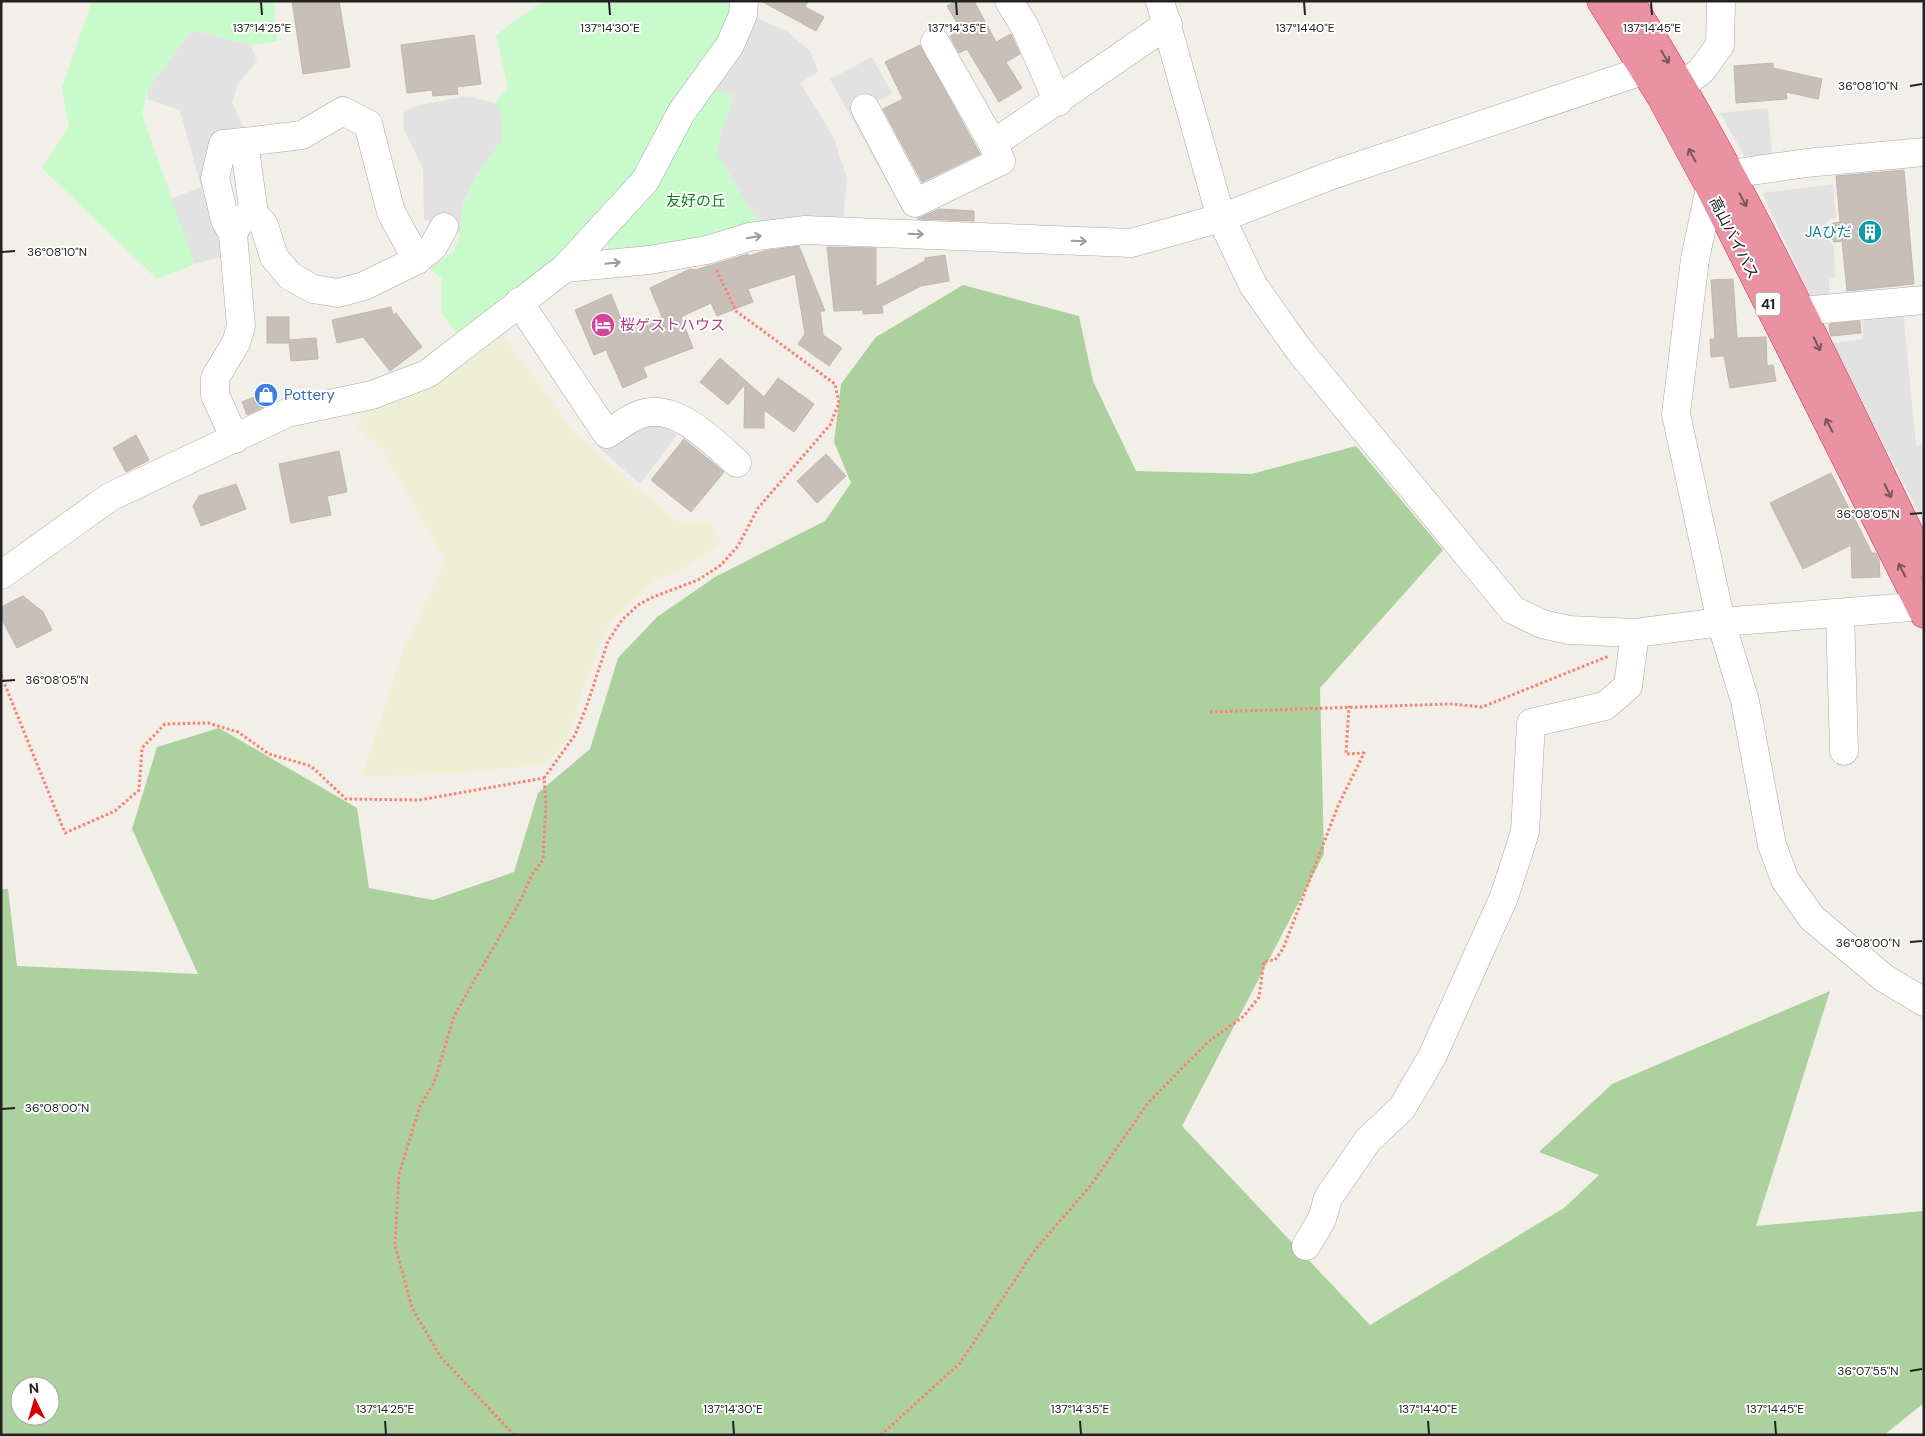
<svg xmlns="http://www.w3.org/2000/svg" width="1925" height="1436" viewBox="0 0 1925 1436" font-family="'DM Sans','Noto Sans JP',sans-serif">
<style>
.farmland{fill:#eef0d5}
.forest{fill:#add19e;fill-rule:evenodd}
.park{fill:#c8facc}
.parking{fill:#e2e2e2}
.building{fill:#c7bfb8;stroke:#c4b6ab}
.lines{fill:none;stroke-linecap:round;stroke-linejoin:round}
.minor-casing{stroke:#a9a9a9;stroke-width:29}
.highway-casing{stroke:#dc2a67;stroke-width:29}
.path{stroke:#fa8072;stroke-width:3;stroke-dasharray:2.5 2.5;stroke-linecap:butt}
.minor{stroke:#fff;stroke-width:28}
.highway{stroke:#e892a2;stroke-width:28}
.oneway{stroke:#7b545c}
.oneway2{stroke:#9c9c9c}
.ticks{fill:none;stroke:#222;stroke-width:2}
.labels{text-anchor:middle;stroke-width:4;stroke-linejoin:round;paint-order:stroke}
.shield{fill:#fff;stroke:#646464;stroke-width:1}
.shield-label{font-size:14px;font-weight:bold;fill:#222}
.park-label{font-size:15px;fill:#0c8416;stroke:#fff}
.culture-label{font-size:15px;fill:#0d838f;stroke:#fff;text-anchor:end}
.street-label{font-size:15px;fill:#222;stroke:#fff}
.hotel-label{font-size:15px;fill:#b23c85;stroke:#fff;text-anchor:start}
.shop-label{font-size:15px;fill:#366cbe;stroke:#fff;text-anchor:start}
.ticks-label{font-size:12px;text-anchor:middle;fill:#222;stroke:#fff;stroke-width:4;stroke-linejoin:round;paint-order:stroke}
</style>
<rect width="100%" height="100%" fill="#f2efe9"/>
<path class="farmland" d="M498 328 575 433 677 522 709 521 722 543 679 572 655 580 609 624 584 686 569 738 546 764 459 773 362 777 402 652 445 561 382 449 356 426 366 409Z"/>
<path class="forest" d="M963 285 1079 316 1093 381 1136 471 1251 474 1356 446 1443 550 1320 688 1324 854 1182 1126 1370 1325 1564 1208 1599 1175 1539 1152 1612 1084 1830 991 1756 1226 1924 1211V1403L1884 1435H1V889H8L17 966 198 974 132 829 157 747 219 728 357 808 369 888 433 900 514 872 538 793 590 749 618 658 657 617 715 577 825 521 851 483 834 442 841 384 876 337ZM20 1386H50V1416H20Z"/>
<g class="park">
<path d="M92 1H274L277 41 251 45 192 30 148 89 142 114 195 264 157 279 42 168 69 127 62 88Z"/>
<path d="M543 1H733L724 34 638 169 554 259 462 341 441 312 442 279 430 269 454 251 460 234 462 205 478 173 502 140V119L495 103 508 88 496 35Z"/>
<path d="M712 89 733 94 716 151 760 225 609 256 607 241 647 201Z"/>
</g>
<g class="parking">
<path d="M755 17 788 32 810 51 818 72 800 83 833 136 847 179 843 221 760 225 716 151 733 95 712 89Z"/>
<path d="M192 30 251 45 257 62 239 82 232 102 243 126 223 144 209 180 201 188 235 253 195 264 171 199 201 187 180 110 147 99 148 89Z"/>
<path d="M872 57 892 94 865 107 912 213 905 215 830 79Z"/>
<path d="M467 96 495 103 502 119V140L478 173 462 204 460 234 424 219 423 169 404 129 403 113 416 106Z"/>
<path d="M1768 108 1772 154 1745 157 1720 113Z"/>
<path d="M1833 184 1836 218 1830 219 1827 222V236L1834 247 1835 277 1829 280 1830 301 1814 303 1762 193Z"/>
<path d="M1903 311 1916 445H1924V523L1832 343 1863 339 1862 315Z"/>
<path d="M660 424 677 435 640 484 598 447 607 434Z"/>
</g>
<g class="building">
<path d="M292 1H339L350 67 303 74Z"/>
<path d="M761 1H808L805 7 824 17 816 31Z"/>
<path d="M956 1H974L996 42 1011 34 1020 54 1006 62 1022 88 999 102 967 49 959 53 950 36 961 30 947 6Z"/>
<path d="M474 35 481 84 457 87 458 94 433 96 432 90 407 93 401 45Z"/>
<path d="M920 45 980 154 922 182 883 109 903 99 885 62Z"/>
<path d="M1773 63V68L1822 79 1818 99 1786 92 1787 99 1736 103 1734 66Z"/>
<path d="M1904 170 1914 284 1847 291 1842 241 1834 242 1831 236 1833 223 1840 222 1836 176Z"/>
<path d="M939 209 974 211V221L917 219Z"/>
<path d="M799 246 825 311H820L823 335 842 348 829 366 798 344 805 334 795 274 748 289 753 302 717 316 711 303 681 317 693 348 643 367 647 377 623 388 606 350 594 355 575 310 611 294 626 331 662 317 650 288 690 269 695 270 748 254 749 256 764 251Z"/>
<path d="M827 247 876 248V287L925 261V258L945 255 949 281 921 286 882 306 883 313 863 314V310L834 311Z"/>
<path d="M1733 279 1737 338 1766 337 1767 366 1773 365 1776 381 1730 388 1724 356 1711 357 1710 339H1715L1711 280Z"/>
<path d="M391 307 393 315 396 313 422 347 390 371 363 337 337 343 332 320Z"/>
<rect x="267" y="317" width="22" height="26"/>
<path d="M1860 321 1861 333 1831 336 1830 333 1829 324Z"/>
<path d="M316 338 318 359 291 361 289 340Z"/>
<path d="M720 358 764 397 778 378 814 404 794 432 764 410V428H744L745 384 728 405 700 382Z"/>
<path d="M272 390 276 401 247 415 242 402Z"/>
<path d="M136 435 149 460 126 472 113 448Z"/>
<path d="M684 439 724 472 691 512 651 480Z"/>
<path d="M339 451 347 492 327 496 331 515 291 523 279 464Z"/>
<path d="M826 454 846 476 817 503 797 481Z"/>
<path d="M1831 473 1872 553H1876L1879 559 1880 577 1852 578 1851 545 1803 569 1770 503Z"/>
<path d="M236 484 246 509 201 526 193 506 199 496Z"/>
<path d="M23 596 43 612 52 630 17 648 1 618V607Z"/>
</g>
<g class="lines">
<g class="minor-casing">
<g id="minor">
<path d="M1009 1 1025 27 1058 102"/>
<path d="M1160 1 1221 218 1253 285 1299 350 1513 610 1542 624 1569 630 1635 633 1721 622 1924 606"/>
<path d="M935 42 993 144 1168 24"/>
<path d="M1682 85 1701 71 1720 45 1721 1"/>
<path d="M865 108 915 203 1001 161 993 144"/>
<path d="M244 142 302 135 343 111 368 124 391 212 417 260"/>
<path d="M1924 152 1806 163 1730 174 1710 188 1695 259 1676 414 1721 622 1745 701 1772 845 1785 880 1812 918 1884 978 1924 1002"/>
<path d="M233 234 225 220 215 178 223 144 244 142 254 214"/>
<path d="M565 268 649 260 707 250 749 237 805 230 1131 243 1221 218 1332 175 1645 70"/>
<path d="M519 302 607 434C618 427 629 418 641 414 676 402 713 442 737 463"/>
<path d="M1801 311 1924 300"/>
<path d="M235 439 215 395V378L236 343 241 326 233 234 241 219 254 214 264 225 274 257 290 276 313 289 338 293 364 286 417 260 433 247 444 227"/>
<path d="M1 575 110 497 287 413 372 395 427 374 565 268 645 181 681 113 730 45 743 15 744 1"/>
<path d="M1840 613 1844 751"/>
<path d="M1306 1246 1322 1219 1328 1198 1368 1140 1402 1108 1432 1057 1504 897 1525 832 1531 723 1605 706 1628 686 1635 633"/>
</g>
</g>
<g class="highway-casing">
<g id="highway">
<path d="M1601 1 1661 97 1710 188 1924 614"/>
<path d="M1630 1C1743 180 1831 373 1924 563"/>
</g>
</g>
<g class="path">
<path d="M1 675 65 833 115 811 139 790 142 748 165 724 208 723 238 732 269 754 311 766 346 799 419 800 544 778"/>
<path d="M1210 712 1451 704 1482 707 1609 656"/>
<path d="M514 1435 440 1356 412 1308 395 1245 399 1174 420 1106 434 1083 454 1016 519 903 532 875 543 860 546 804 544 778 575 735 587 705 608 641 622 620 638 605 653 597 698 580 721 565 738 546 758 508 830 425 839 403 835 384 736 311 716 269"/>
<path d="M881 1435 960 1363 1034 1251 1091 1185 1148 1103 1208 1042 1244 1016 1259 997 1264 961 1275 960 1283 949 1338 806 1364 753 1346 754 1349 706"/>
</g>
<use href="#minor" class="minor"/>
<use href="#highway" class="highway"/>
</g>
<defs><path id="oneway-shaft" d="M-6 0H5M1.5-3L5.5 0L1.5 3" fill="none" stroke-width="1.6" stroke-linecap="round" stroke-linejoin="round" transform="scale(1.25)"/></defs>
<g class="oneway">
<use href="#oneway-shaft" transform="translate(1665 57) rotate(59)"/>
<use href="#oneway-shaft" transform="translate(1692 155) rotate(-118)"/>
<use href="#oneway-shaft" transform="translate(1743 200) rotate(62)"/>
<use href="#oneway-shaft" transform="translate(1817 344) rotate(64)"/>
<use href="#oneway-shaft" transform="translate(1829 425) rotate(-117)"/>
<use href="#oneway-shaft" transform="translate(1888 491) rotate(64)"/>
<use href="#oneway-shaft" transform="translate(1902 570) rotate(-117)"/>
</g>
<g class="oneway2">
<use href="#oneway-shaft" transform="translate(916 234) rotate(2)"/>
<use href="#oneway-shaft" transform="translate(754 237) rotate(-9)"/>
<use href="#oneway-shaft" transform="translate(1079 241) rotate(2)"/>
<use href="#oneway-shaft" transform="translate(613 263) rotate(-6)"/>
</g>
<path class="ticks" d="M261 2 262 15M609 2 610 15M956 2 957 15M1304 2 1305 15M1651 2 1652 15M1910 86 1922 84M2 252 15 251M1910 514 1922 513M2 681 15 680M1910 942 1922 941M2 1109 15 1108M1910 1371 1922 1369M385 1421 386 1434M733 1421 734 1434M1080 1421 1081 1434M1428 1421 1429 1434M1775 1421 1776 1434"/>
<defs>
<g id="building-disc" transform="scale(1.25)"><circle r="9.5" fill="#0f9aa8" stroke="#fff"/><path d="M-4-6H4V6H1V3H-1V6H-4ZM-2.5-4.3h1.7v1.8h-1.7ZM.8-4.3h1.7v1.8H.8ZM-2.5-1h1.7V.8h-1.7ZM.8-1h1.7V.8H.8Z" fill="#fff"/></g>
<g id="hotel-disc" transform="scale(1.25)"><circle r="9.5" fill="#d1479c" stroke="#fff"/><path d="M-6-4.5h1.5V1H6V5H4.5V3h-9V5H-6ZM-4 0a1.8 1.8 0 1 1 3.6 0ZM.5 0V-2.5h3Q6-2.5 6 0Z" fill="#fff"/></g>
<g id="shop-disc" transform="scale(1.25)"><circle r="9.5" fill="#3f7fe0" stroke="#fff"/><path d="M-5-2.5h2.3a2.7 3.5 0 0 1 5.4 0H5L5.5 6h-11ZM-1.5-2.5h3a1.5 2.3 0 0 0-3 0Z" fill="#fff"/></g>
</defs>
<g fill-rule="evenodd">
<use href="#building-disc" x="1870" y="232"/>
<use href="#hotel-disc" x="603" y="325"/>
<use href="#shop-disc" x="266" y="395"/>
</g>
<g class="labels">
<rect class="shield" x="1755.5" y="292.5" width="25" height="23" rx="4"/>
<g class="shield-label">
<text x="1768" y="309">41</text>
</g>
<g class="park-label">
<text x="696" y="206">友好の丘</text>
</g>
<g class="culture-label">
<text x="1852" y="237">JAひだ</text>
</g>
<g class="street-label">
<text transform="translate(1734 238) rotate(63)" y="5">高山バイパス</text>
</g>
<g class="hotel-label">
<text x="620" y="330">桜ゲストハウス</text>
</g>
<g class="shop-label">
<text x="284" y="400">Pottery</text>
</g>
</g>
<g class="ticks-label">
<text x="262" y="32">137°14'25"E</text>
<text x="610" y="32">137°14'30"E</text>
<text x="957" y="32">137°14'35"E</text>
<text x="1305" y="32">137°14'40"E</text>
<text x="1652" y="32">137°14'45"E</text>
<text x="1868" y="90">36°08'10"N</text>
<text x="57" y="256">36°08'10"N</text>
<text x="1868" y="518">36°08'05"N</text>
<text x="57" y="684">36°08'05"N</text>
<text x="1868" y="947">36°08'00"N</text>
<text x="57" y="1112">36°08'00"N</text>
<text x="1868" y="1375">36°07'55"N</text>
<text x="385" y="1413">137°14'25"E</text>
<text x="733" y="1413">137°14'30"E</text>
<text x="1080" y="1413">137°14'35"E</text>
<text x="1428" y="1413">137°14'40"E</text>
<text x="1775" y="1413">137°14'45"E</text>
</g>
<rect width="1925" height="1436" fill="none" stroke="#222222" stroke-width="5"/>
<g transform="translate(35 1401) rotate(355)"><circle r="24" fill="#ffffff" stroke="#a7a7a7"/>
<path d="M0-4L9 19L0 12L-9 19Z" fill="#d40000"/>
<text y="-8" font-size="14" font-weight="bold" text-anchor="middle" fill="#222222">N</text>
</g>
</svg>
